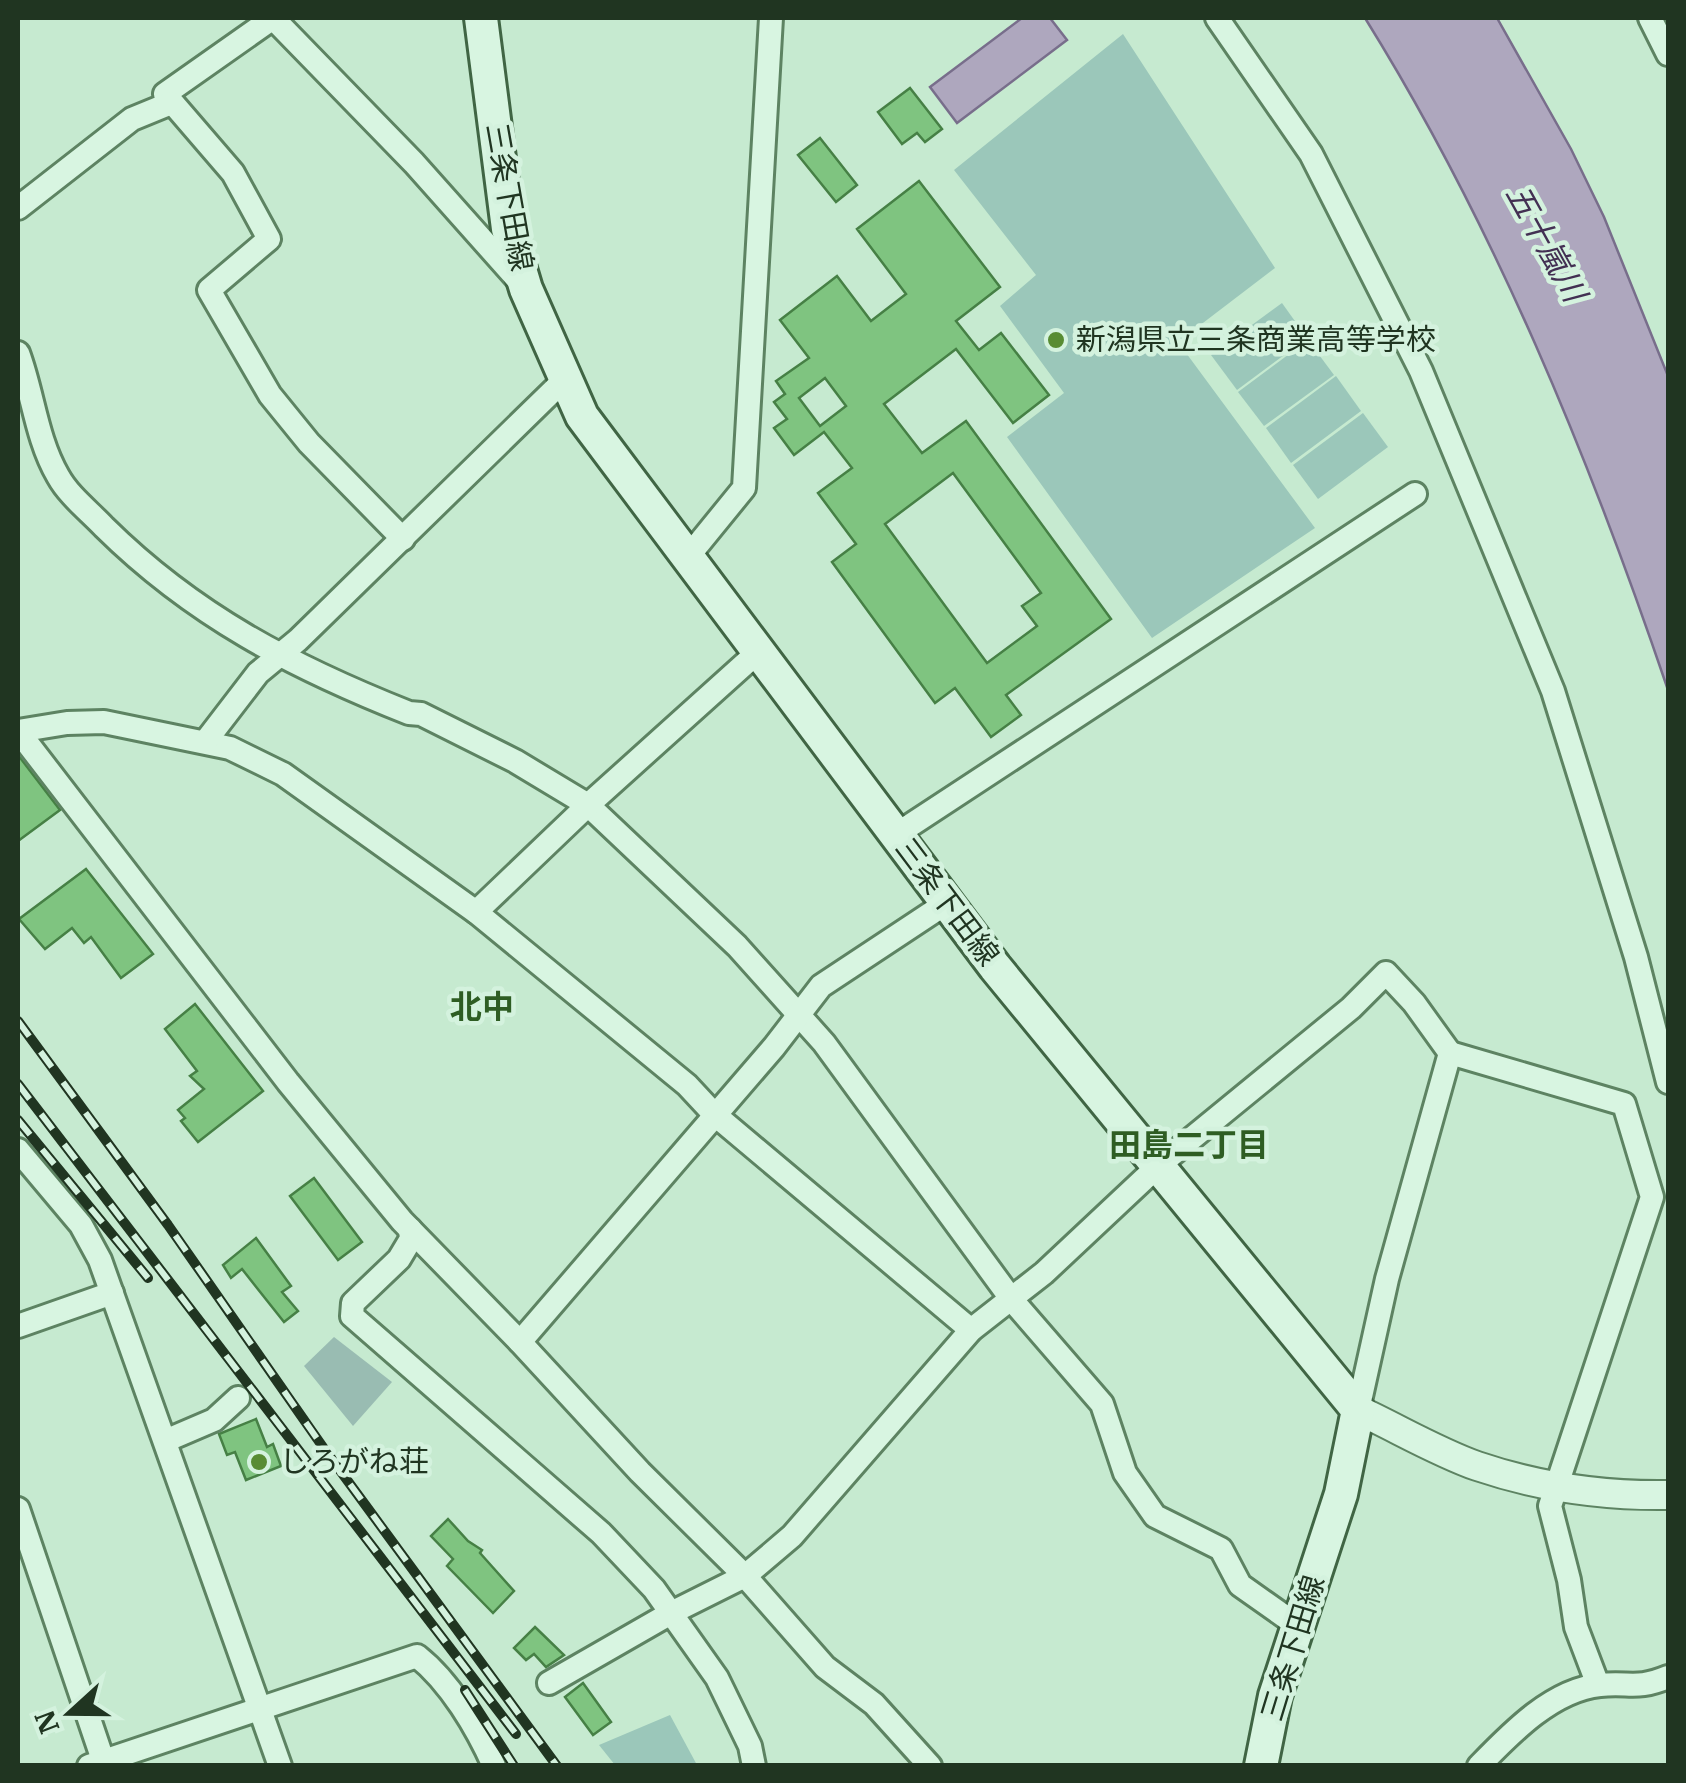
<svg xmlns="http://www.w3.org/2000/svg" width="1686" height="1783" viewBox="0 0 1686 1783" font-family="'IBM Plex Serif','Noto Sans JP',serif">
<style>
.green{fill:#9bc7ba}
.cemetery{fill:#99bcb2}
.water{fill:#aea7be;stroke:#786e8b;stroke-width:2.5}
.building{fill:#7fc480;stroke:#468045;stroke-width:2.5;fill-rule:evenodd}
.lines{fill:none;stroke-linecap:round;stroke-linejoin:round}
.minor-casing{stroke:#5d8362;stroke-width:28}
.tertiary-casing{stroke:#5d8362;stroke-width:32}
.secondary-casing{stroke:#406544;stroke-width:38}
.minor{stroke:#d8f5e1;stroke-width:22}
.tertiary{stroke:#d8f5e1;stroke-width:28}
.secondary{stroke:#d8f5e1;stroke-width:32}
.rail-casing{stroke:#203521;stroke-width:10}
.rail{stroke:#d4f2de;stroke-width:6;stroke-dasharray:19;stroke-linecap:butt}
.poi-dot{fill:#588c33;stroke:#d4f2de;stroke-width:4}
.labels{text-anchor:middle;stroke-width:9;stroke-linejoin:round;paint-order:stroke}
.street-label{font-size:30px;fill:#203521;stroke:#d4f2de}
.poi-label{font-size:30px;fill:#203521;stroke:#d4f2de;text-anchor:start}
.water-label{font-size:32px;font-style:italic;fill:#433053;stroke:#d4f2de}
.neighbourhood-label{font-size:32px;font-weight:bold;fill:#2e5d23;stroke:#d4f2de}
</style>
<rect width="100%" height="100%" fill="#c6ead0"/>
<g class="green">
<path d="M1123 34 1275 268 1178 342 1315 528 1152 638 1007 437 1064 393 1000 306 1036 275 954 170Z"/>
<path d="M1282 303 1307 338 1237 390 1211 355Z"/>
<path d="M1308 340 1334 375 1264 426 1238 392Z"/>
<path d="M1336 376 1361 411 1291 463 1266 428Z"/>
<path d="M1363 413 1388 447 1318 499 1293 465Z"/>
<path d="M670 1715 697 1765H615L599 1745Z"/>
</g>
<path class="cemetery" d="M334 1337 392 1382 353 1426 304 1366Z"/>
<g class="water">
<path d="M1022 18H1050L1067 40 957 123 930 87Z"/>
<path d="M1365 18H1497L1571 149 1604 217 1668 376V690C1589 457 1495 227 1365 18Z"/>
</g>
<g class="building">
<path d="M910 88 942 129 925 142 917 133 902 144 878 112Z"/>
<path d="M820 138 857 185 836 202 798 155Z"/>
<path d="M919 181 1000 287 956 321 979 350 1001 333 1049 395 1013 423 956 349 884 404 922 453 966 421 1111 619 1006 695 1021 715 991 737 955 688 935 703 832 562 856 544 818 493 852 468 824 432 794 455 774 428 787 419 774 402 785 394 776 381 809 358 780 320 837 276 871 321 906 294 857 229ZM825 378 846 406 820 426 799 398ZM953 473 1041 593 1022 606 1037 626 987 663 885 524Z"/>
<path d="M18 755 60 810 18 841Z"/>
<path d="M86 869 153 954 121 978 91 937 84 943 72 928 45 949 19 919Z"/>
<path d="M195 1004 263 1091 198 1142 181 1121 185 1118 178 1110 204 1089 190 1076 197 1071 165 1029Z"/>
<path d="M314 1178 362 1242 338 1260 290 1196Z"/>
<path d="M256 1238 291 1286 282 1292 298 1311 284 1322 242 1269 231 1278 223 1265Z"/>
<path d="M256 1419 267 1447 273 1444 281 1466 246 1480 235 1452 227 1455 219 1434Z"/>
<path d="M448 1519 468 1541 482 1550 480 1553 514 1591 493 1613 447 1566 453 1559 431 1536Z"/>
<path d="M535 1627 564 1655 546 1667 534 1654 526 1660 514 1648Z"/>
<path d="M583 1683 611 1722 593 1735 565 1697Z"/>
</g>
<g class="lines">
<g class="minor-casing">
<g id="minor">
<path d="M273 18 165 94 233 173 269 239 209 290 270 395 309 443 403 539"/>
<path d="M273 18 414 163 519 281"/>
<path d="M1217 18 1311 154 1421 371 1553 691 1636 957 1668 1082"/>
<path d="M1650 18 1668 54"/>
<path d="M18 208 132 119 171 103"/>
<path d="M18 353C33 393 36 438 58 476 69 496 89 511 104 527 194 616 293 667 409 713L421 714 515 761 588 805 737 946 824 1043 1012 1300 1102 1404 1125 1473 1155 1516 1221 1549 1240 1585 1298 1626"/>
<path d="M687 558 744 488 771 18"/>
<path d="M18 731 288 1082 402 1221 520 1342 640 1472 745 1576 825 1667 874 1704 930 1766"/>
<path d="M18 731 67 723 104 722 230 748 283 774 476 912 687 1085 714 1114 971 1330"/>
<path d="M205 742 258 673 298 640 566 378"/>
<path d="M897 834 1415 494"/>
<path d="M476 912 588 805 758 652"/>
<path d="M1450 1053 1624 1104 1652 1197 1550 1506 1569 1580 1576 1627 1598 1685"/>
<path d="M18 1150 81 1225 100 1260 280 1766"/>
<path d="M410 1229 411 1239 399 1259 353 1303 352 1316 601 1533 654 1589 717 1678 750 1746 754 1766"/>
<path d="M18 1326 112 1293"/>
<path d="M520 1342 774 1047 821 986 948 902"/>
<path d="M165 1441 214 1420 238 1398"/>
<path d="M18 1509 105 1766"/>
<path d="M549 1683 671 1613 745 1576 792 1536 971 1330 1044 1273 1158 1166 1351 1008 1386 973 1414 1003 1450 1053 1387 1279 1358 1410"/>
<path d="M89 1766 417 1656C450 1682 477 1728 494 1766"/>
<path d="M1479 1766C1511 1733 1552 1690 1600 1685 1631 1682 1636 1690 1668 1677"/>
</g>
</g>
<g class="tertiary-casing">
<path id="tertiary" d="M1358 1410C1397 1428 1437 1452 1477 1466 1539 1487 1604 1496 1668 1495"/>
</g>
<g class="secondary-casing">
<path id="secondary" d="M481 18 508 229 526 289 582 416 995 967 1358 1410 1341 1494 1275 1696 1261 1766"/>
</g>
<use href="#minor" class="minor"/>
<use href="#tertiary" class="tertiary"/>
<use href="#secondary" class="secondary"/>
<g class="rail-casing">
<g id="rail">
<path d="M18 1021 168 1225 325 1450 557 1766"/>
<path d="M18 1084 516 1734"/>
<path d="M18 1120 148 1278"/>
<path d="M465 1690 514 1766"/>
</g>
</g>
<use href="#rail" class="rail"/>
</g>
<g class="poi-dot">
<circle cx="1056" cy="340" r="10"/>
<circle cx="259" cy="1462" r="10"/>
</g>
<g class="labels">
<g class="street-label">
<text transform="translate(509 197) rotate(80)" y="10">三条下田線</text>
<text transform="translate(947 902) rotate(53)" y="10">三条下田線</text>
<text transform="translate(1293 1648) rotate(-73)" y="10">三条下田線</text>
</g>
<g class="poi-label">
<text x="1076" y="350">新潟県立三条商業高等学校</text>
<text x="279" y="1472">しろがね荘</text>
</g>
<g class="water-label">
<text transform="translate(1546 243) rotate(61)" y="11">五十嵐川</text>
</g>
<g class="neighbourhood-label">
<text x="482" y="1018">北中</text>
<text x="1189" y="1156">田島二丁目</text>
</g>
</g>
<rect width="1686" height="1783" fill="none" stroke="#203521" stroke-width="40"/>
<g transform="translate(70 1713) rotate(249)" stroke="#d4f2de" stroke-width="8" paint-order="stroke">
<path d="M0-8L18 38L0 25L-18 38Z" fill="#203521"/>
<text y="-15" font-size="28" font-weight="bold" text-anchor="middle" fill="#203521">N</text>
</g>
</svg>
